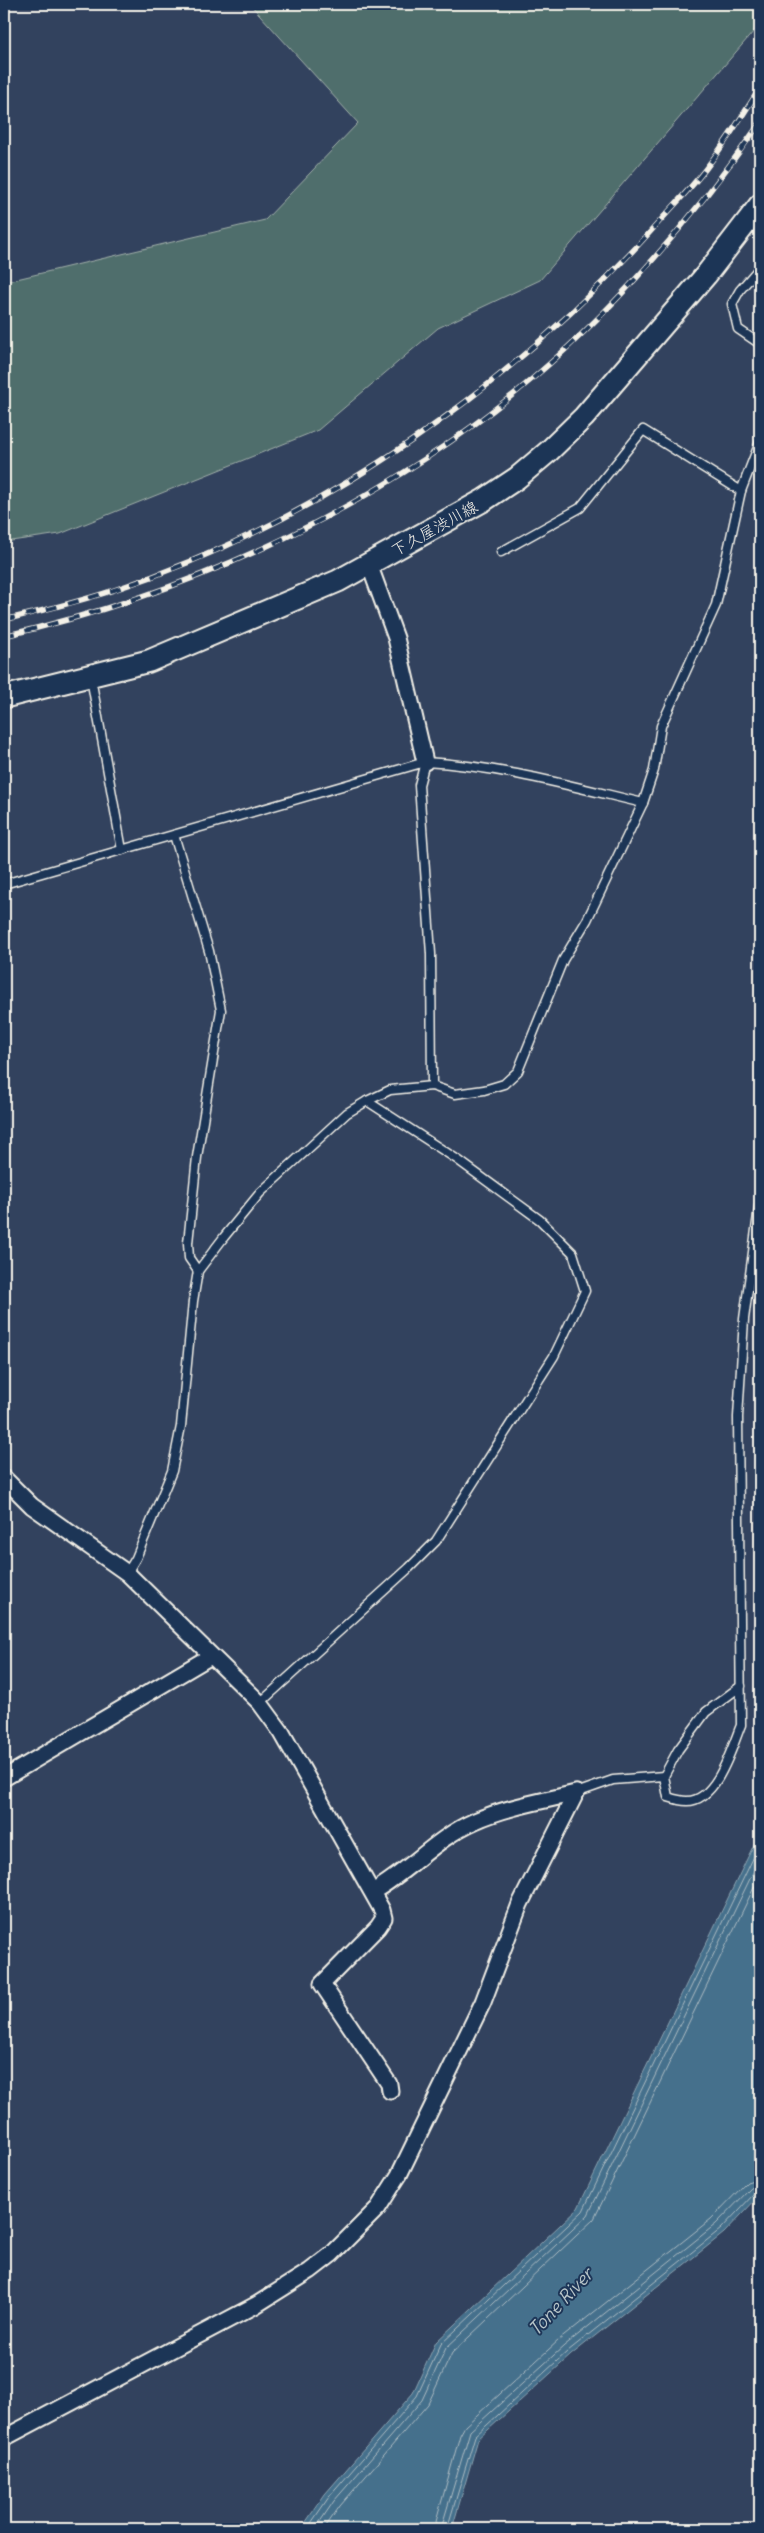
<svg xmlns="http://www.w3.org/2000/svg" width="764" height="2533" viewBox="0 0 764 2533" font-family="Delius,'Klee One',sans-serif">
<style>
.green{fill:#506e6c;stroke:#a2b0aa}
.water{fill:#456f8c;stroke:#8ba3b1}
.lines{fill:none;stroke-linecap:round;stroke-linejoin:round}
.shore{stroke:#aebdc3;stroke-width:1}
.lane-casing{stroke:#f4f1e8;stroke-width:11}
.street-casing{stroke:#f4f1e8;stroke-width:19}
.secondary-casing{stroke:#f4f1e8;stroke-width:25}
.lane{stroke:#1d3557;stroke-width:8}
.street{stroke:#1d3557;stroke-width:15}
.secondary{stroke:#1d3557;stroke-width:21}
.rail-casing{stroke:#f4f1e8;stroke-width:5.5}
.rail{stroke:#1d3557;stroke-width:4;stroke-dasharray:11;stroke-linecap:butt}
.labels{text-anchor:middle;stroke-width:4;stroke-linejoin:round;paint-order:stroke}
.street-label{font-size:16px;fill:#f4f1e8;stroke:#1d3557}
.water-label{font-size:18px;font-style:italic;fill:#b7c4c8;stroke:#1d3557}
</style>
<rect width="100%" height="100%" fill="#32425e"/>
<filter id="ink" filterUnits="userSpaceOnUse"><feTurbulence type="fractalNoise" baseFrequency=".02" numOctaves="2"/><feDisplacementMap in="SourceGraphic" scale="10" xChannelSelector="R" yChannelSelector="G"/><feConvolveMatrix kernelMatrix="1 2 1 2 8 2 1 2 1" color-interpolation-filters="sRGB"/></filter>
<g filter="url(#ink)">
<path class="green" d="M250 4H760V20L754 31 540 280 438 328 318 430 60 534 4 542V282L265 220 358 123Z"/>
<path class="water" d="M760 1832V2195L724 2233 571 2355 478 2439 452 2529H301L325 2494 413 2393 436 2342 578 2208Z"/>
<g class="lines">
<g class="shore">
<path d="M307 2529 329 2497 417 2396 441 2344 583 2211 760 1844"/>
<path d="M315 2529 334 2501 422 2400 446 2348 588 2215 760 1858"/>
<path d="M324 2529 340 2506 428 2404 452 2353 594 2219 760 1875"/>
<path d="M434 2529 460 2435 465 2426 559 2340 711 2219 747 2182 760 2178"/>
<path d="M441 2529 470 2431 564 2346 716 2224 751 2188 760 2185"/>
<path d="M447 2529 475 2436 568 2351 721 2229 755 2193 760 2192"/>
</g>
<g class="lane-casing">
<g id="lane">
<path d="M760 267 740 290 732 304 738 329 760 344"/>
<path d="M501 552 580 508 643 430 741 491"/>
<path d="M91 678 122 850"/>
<path d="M425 762 419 785 431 954 432 1086"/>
<path d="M174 835 209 951 221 1010 197 1157 188 1243 189 1258 198 1271"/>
<path d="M4 884 425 762C499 766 571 786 643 803"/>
<path d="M127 1573 136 1558 172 1471 181 1426 193 1301 198 1271 224 1237 260 1193 347 1113 367 1101 390 1090 432 1086 455 1094 484 1090 504 1084 518 1071 563 960 587 920 643 803 654 770 661 726 716 605 741 491 760 442"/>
<path d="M260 1703 409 1568 436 1541 554 1356 585 1291 573 1253 540 1220 458 1160 367 1101"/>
<path d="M664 1776 668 1797C674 1799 681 1801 687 1801 717 1801 732 1747 741 1725L738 1417 744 1319 760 1200"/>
<path d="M576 1793 613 1780 664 1776 678 1750 706 1712 741 1686"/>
</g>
</g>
<g class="street-casing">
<g id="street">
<path d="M369 564 396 638 425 762"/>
<path d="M4 1478 32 1506 127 1573 260 1703 282 1733 382 1910 384 1918 378 1927 322 1984 389 2084 390 2091"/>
<path d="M4 1778 211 1656"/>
<path d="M374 1891C410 1870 436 1838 475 1821 506 1807 543 1801 576 1793"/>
<path d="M4 2438 256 2305 310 2271 332 2254 378 2208 399 2175 483 2002 520 1904 576 1793"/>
</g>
</g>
<g class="secondary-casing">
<path id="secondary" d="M4 697 149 661 338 581 484 500 517 478 549 451 584 417 706 275 760 205"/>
</g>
<use href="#lane" class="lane"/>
<use href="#street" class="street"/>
<use href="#secondary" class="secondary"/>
<g class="rail-casing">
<g id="rail">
<path d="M4 620C41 611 78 602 114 590 323 521 515 385 660 221 676 203 693 186 707 167 726 142 743 115 760 88"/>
<path d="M4 636C195 592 382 506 532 379 619 305 695 216 760 123"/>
</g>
</g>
<use href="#rail" class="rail"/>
</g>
</g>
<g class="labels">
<g class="street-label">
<text transform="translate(434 528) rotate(-29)" y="6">下久屋渋川線</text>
</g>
<g class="water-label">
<text transform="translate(561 2302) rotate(-47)" y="6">Tone River</text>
</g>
</g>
<rect width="764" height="2533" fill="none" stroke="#1d3557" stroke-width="20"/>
<rect x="10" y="10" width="744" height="2513" fill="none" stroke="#f4f1e8" stroke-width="2" filter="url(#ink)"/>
</svg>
